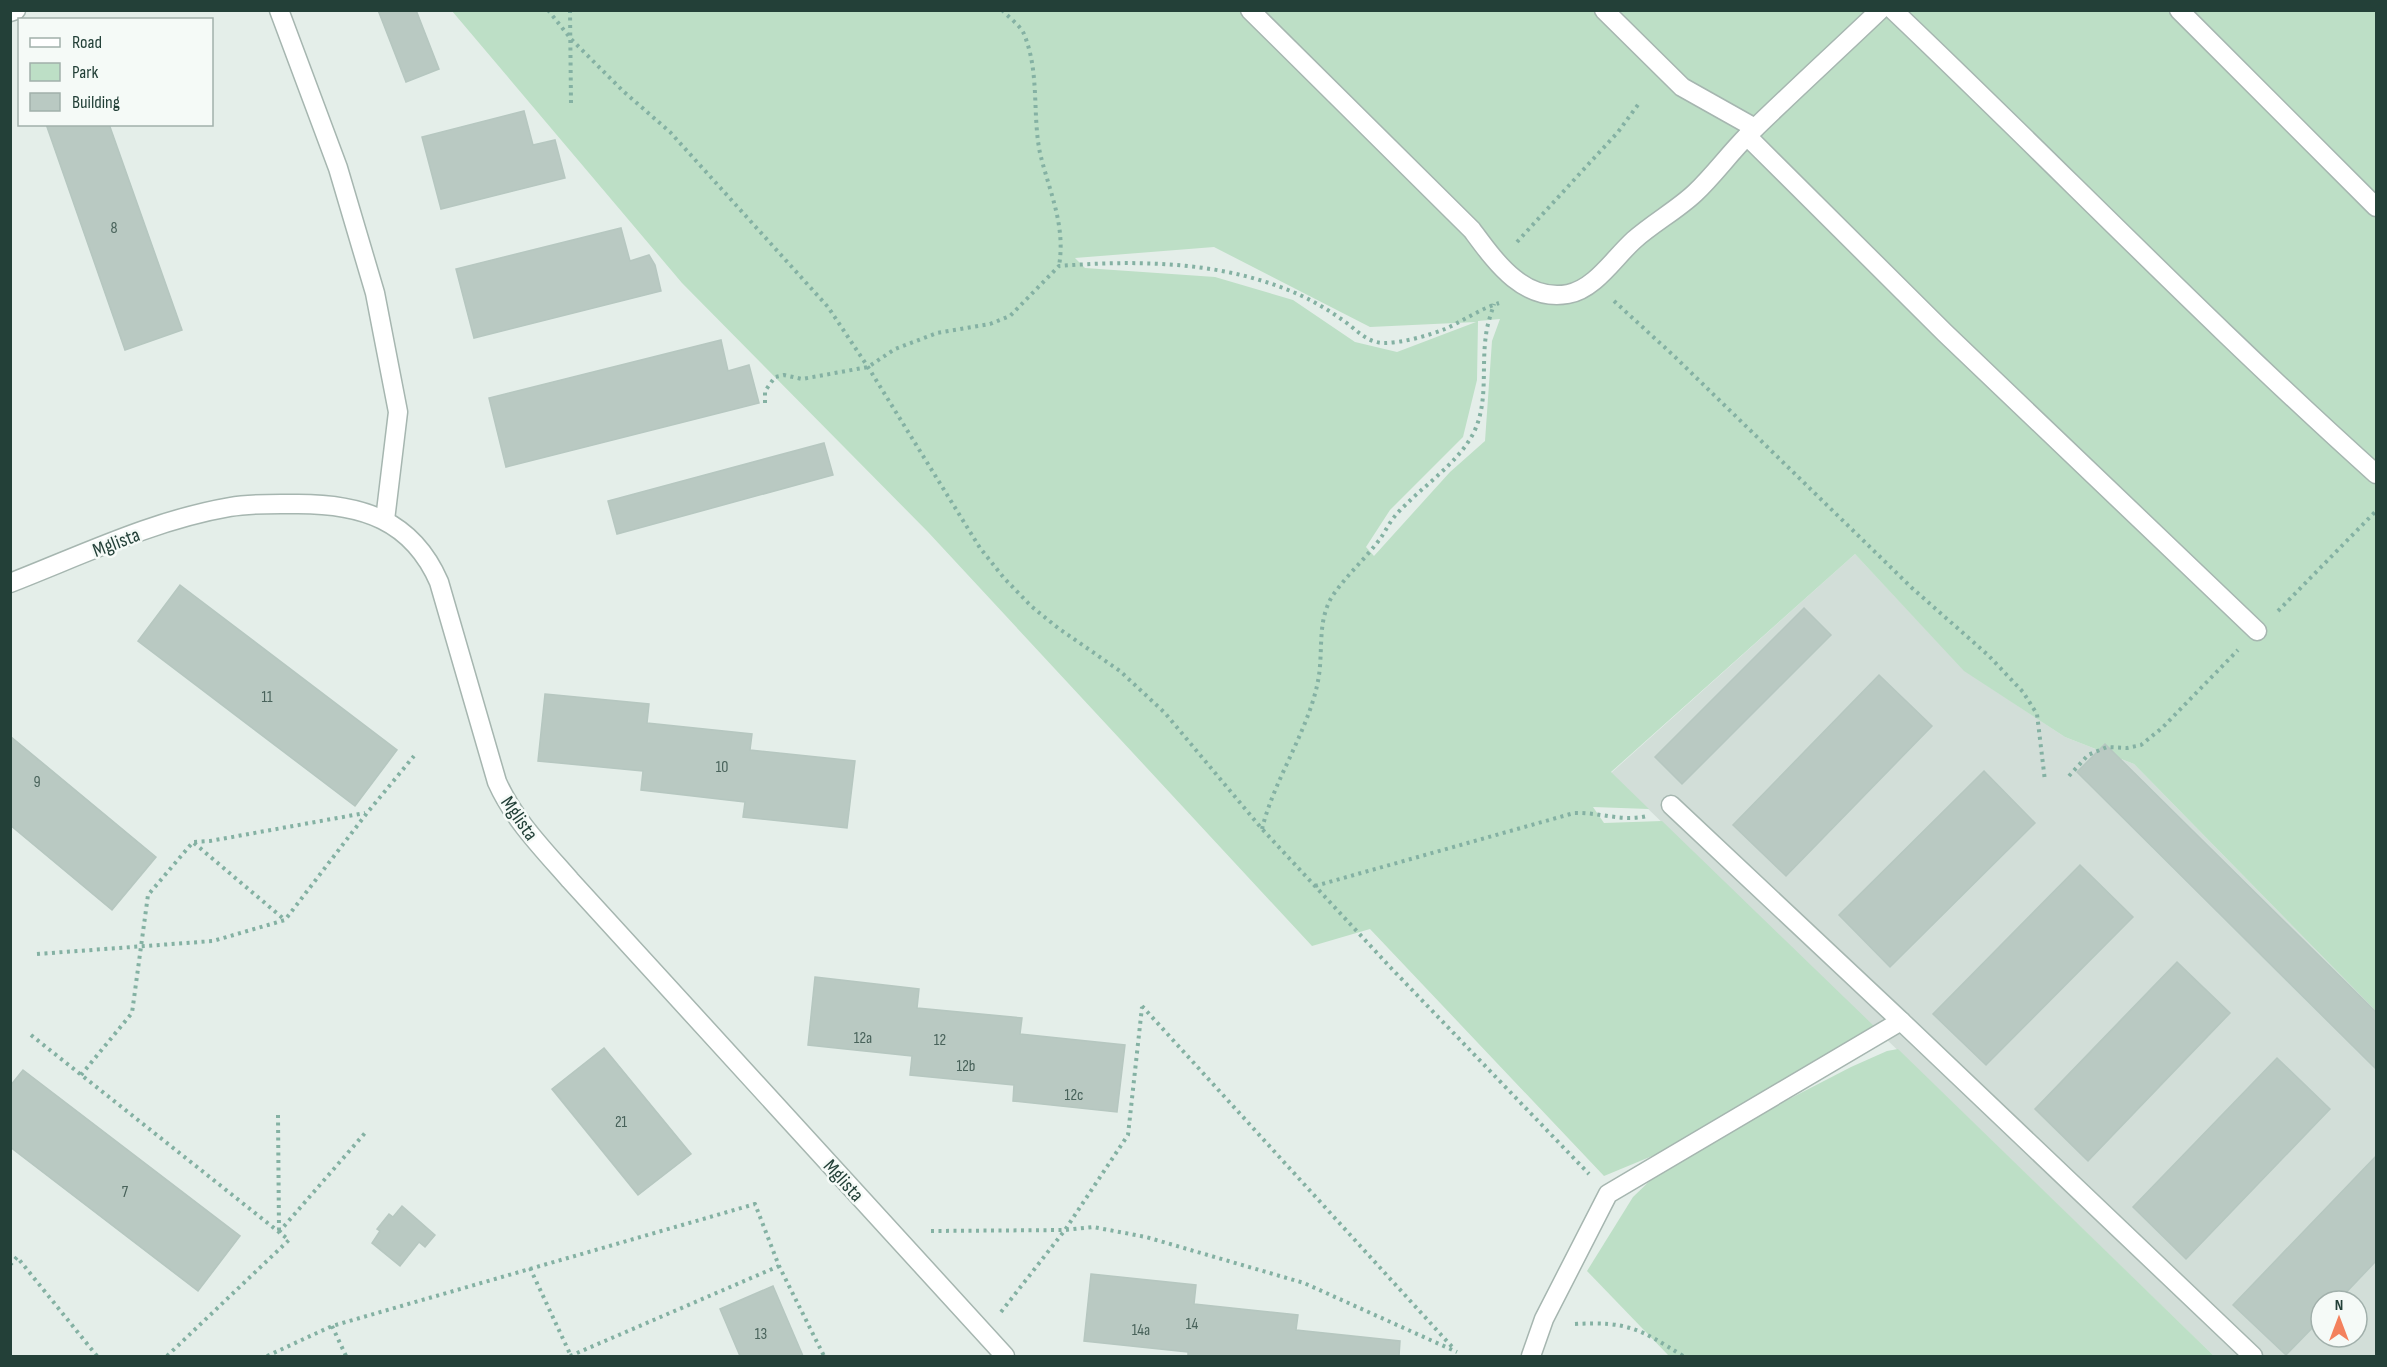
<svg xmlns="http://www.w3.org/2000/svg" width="2387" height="1367" viewBox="0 0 2387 1367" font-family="'Sofia Sans Condensed',sans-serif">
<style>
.built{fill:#d2ded8;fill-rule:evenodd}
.green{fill:#bddfc6;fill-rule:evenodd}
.building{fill:#b9c9c2;stroke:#b6c7c0;stroke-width:1.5}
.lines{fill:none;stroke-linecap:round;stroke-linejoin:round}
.service-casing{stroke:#a6b6b0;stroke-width:21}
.minor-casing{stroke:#a6b6b0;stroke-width:21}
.path{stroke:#84b1a3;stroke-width:4;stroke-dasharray:3 4.5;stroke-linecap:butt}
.service{stroke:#fff;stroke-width:18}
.minor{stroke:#fff;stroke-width:18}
.labels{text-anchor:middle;stroke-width:5;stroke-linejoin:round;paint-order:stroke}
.number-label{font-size:16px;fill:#48625a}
.street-label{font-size:20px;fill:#234038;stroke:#f5faf7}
</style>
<rect width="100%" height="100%" fill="#e4eee9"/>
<path class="built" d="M1855 554 1965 671 2065 737 2134 764 2376 1011V1356H2214L1611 773ZM2321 1301H2357V1337H2321Z"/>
<g class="green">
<path d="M452 11H2376V1011L2134 764 2065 737 1964 671 1855 554 1611 772 1649 809 1593 807 1604 823 1662 821 1876 1028 1657 1154 1604 1176 1370 929 1312 946 928 532 682 283ZM1214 247 1370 327 1476 322 1397 352 1355 342 1293 300 1215 277 1085 268 1075 258ZM1500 319 1492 341 1485 441 1450 472 1374 556 1366 547 1390 510 1463 437 1477 380 1478 321Z"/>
<path d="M1898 1049 2214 1356H1669L1587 1271 1633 1197 1661 1170 1687 1152 1851 1067 1887 1051Z"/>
</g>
<g class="building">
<path d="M378 10H416L439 69 406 82Z"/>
<path d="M524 111 533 145 555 140 565 178 441 209 422 137Z"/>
<path d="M46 124H109L182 330 125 350Z"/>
<path d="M621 228 630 261 649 255 655 265 661 291 474 338 456 269Z"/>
<path d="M721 340 728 371 749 365 759 403 506 467 489 398Z"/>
<path d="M824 443 833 475 617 534 608 501Z"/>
<path d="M180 585 397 750 355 806 138 641Z"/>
<path d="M1804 608 1831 635 1682 784 1655 757Z"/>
<path d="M1879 675 1932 726 1786 876 1733 825Z"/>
<path d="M545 694 649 704 647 723 752 734 750 750 855 761 847 828 743 817 745 802 641 790 643 771 538 761Z"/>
<path d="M10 736 156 857 112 910 10 825Z"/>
<path d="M2105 744 2376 1012V1069L2077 772Z"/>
<path d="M1984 771 2035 823 1890 967 1839 915Z"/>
<path d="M2080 865 2133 917 1986 1065 1933 1014Z"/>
<path d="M2177 962 2230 1013 2088 1161 2035 1109Z"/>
<path d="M815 977 919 989 917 1008 1022 1018 1020 1034 1125 1045 1117 1112 1013 1101 1014 1085 910 1075 912 1056 808 1045Z"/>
<path d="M604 1048 691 1154 638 1195 552 1089Z"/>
<path d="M2277 1058 2330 1109 2186 1259 2133 1207Z"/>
<path d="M23 1070 240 1236 198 1291 10 1147V1086Z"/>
<path d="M2376 1156V1261L2338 1301H2321V1319L2286 1355 2233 1305Z"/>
<path d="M402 1206 435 1235 425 1247 419 1242 400 1266 372 1243 380 1231 377 1229 389 1214 393 1217Z"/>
<path d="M1091 1274 1196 1285 1194 1304 1298 1315 1296 1330 1400 1341 1399 1356H1188V1352L1084 1341Z"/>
<path d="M773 1286 803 1356H740L720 1309Z"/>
</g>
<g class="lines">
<g class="service-casing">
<g id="service">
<path d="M1901 1021 2253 1356"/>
<path d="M1531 1356 1544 1319 1608 1194 1901 1021 1671 805"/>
</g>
</g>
<g class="minor-casing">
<g id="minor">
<path d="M279 10 338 168 375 293 398 412 385 520"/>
<path d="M1250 10 1472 230C1495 261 1523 302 1568 294 1595 289 1614 258 1634 240 1653 223 1677 210 1695 193 1714 175 1729 154 1748 135 1791 93 1836 52 1880 10"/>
<path d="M1604 10 1682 87 1755 128"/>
<path d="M1893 10C2055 164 2210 325 2376 474"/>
<path d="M2179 10 2376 207"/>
<path d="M10 12 16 10"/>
<path d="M1747 136 1945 333 2257 631"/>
<path d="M10 583C82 555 154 520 230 507 252 503 276 504 298 504 362 504 412 520 439 582L497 782C514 820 543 849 570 880L1005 1356"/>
</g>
</g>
<g class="path">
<path d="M548 10 571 39 623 91 670 132 828 307 868 367 980 548 1004 578 1031 606 1058 628 1120 671 1165 713 1262 829 1391 968 1589 1174"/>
<path d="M570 10 571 104"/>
<path d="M1002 10C1008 17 1020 25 1024 34 1040 73 1032 114 1040 153 1049 191 1066 225 1059 266"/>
<path d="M1517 242 1618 132 1640 102"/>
<path d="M1614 301 1673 355 1912 588 1988 655 2023 692 2037 714 2045 781"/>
<path d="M765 403V391L775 377 784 375 802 379 868 367 895 349 937 333 990 324 1010 316 1059 266C1138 260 1220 261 1293 292 1310 299 1329 310 1344 321 1357 330 1366 342 1383 343 1402 343 1427 336 1445 329 1463 321 1480 309 1499 303"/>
<path d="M2278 611 2376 511"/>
<path d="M2069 776 2088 755 2107 747 2127 748 2141 745 2162 728 2238 650"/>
<path d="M1262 829C1275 775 1316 720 1320 666 1322 641 1319 617 1333 595 1347 575 1365 559 1380 539 1385 532 1389 523 1395 516 1419 488 1455 467 1473 434 1489 403 1481 368 1486 335 1487 325 1491 314 1494 304"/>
<path d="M194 843 285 920"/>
<path d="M1315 886 1574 813C1599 812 1622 822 1647 816"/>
<path d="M37 954 213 941 285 920 367 813 414 756"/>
<path d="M1142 1006 1454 1349"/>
<path d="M31 1035 289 1240 167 1356"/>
<path d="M81 1075 132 1013 148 895 193 842 210 841 365 813"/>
<path d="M278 1115 279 1231"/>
<path d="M931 1231 1065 1230 1093 1227 1146 1237 1304 1283 1457 1352"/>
<path d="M279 1232 365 1133"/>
<path d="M10 1265 17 1257 97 1356"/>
<path d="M530 1268 571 1356"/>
<path d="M1001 1312 1065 1230 1128 1135 1142 1007"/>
<path d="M1575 1324C1627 1321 1640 1329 1683 1356"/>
<path d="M332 1326 346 1356"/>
<path d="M267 1356 332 1326 755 1204 779 1266 824 1356"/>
<path d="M570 1356 779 1266"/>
</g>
<use href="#service" class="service"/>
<use href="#minor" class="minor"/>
</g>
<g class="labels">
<g class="number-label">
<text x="114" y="233">8</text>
<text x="267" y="702">11</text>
<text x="722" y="772">10</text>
<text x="37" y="787">9</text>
<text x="863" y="1043">12a</text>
<text x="940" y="1045">12</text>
<text x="966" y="1071">12b</text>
<text x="1074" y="1100">12c</text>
<text x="621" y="1127">21</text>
<text x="125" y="1197">7</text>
<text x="1192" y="1329">14</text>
<text x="1141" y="1335">14a</text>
<text x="761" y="1339">13</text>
</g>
<g class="street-label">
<text transform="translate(116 542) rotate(-21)" y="7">Mglista</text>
<text transform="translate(520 818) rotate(55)" y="7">Mglista</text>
<text transform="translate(844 1180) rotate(48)" y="7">Mglista</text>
</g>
</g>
<rect width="2387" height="1367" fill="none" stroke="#234038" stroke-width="24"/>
<rect x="18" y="18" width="195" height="108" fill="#f5faf7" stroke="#a1b0ab" stroke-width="1.5"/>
<rect x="30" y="38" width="30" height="9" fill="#ffffff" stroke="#a1b0ab" stroke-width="1.5"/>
<text x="72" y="48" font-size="18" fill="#234038">Road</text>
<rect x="30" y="63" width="30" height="18" fill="#bddfc6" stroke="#a1b0ab" stroke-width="1.5"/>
<text x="72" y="78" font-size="18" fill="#234038">Park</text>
<rect x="30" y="93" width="30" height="18" fill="#b9c9c2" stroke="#a1b0ab" stroke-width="1.5"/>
<text x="72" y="108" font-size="18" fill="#234038">Building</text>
<g transform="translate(2339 1319)"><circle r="28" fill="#f5faf7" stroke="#a1b0ab" stroke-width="1.5"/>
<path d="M0-4.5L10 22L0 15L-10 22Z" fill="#f3815d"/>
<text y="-9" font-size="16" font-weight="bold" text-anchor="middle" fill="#234038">N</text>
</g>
</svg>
